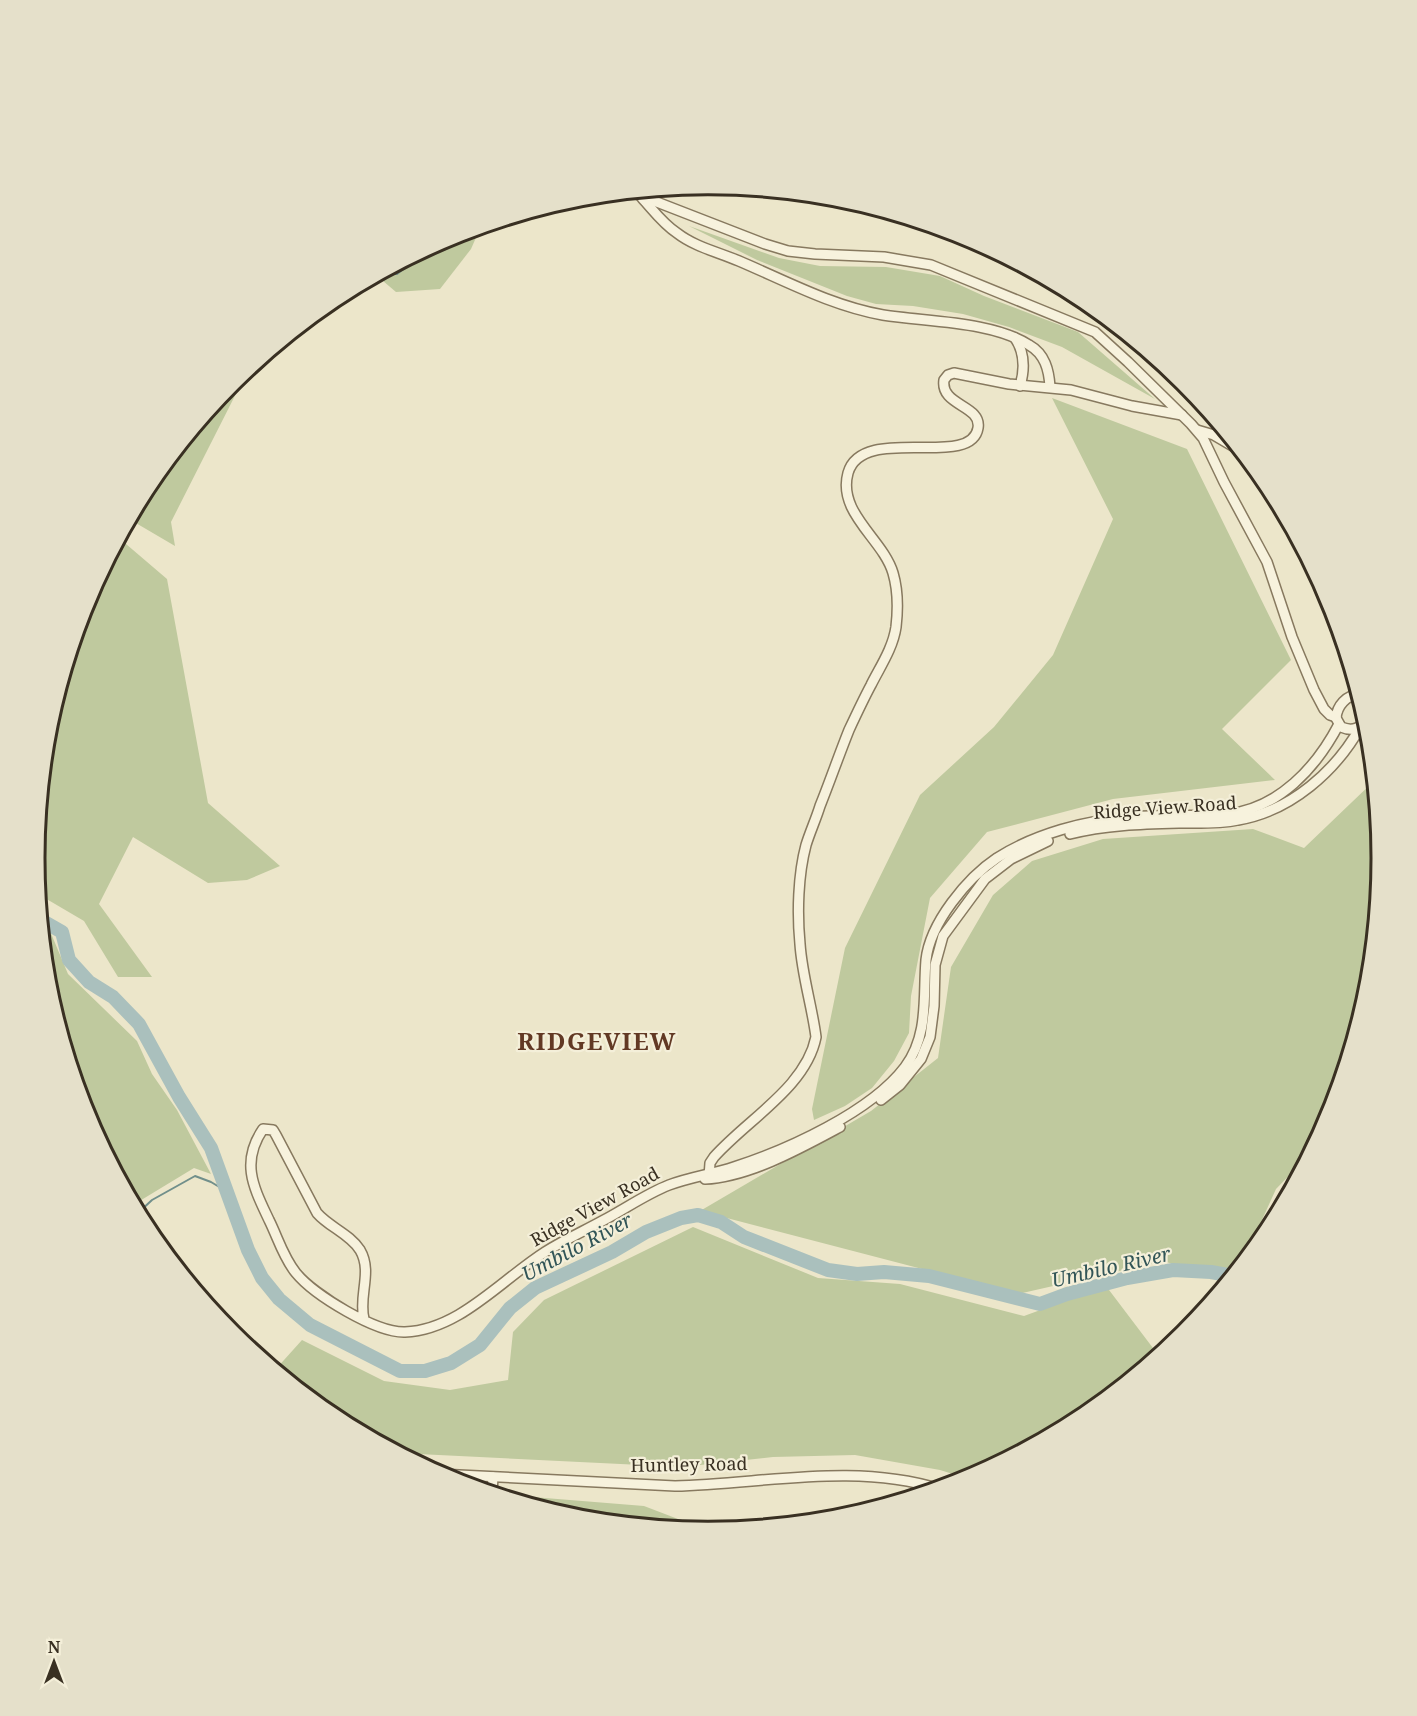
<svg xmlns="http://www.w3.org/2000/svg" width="1417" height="1716" viewBox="0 0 1417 1716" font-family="'Noto Serif',serif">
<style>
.green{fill:#bfc99e}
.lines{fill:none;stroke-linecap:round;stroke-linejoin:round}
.stream{stroke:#718f8b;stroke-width:2}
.river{stroke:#aac0bd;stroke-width:14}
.minor-casing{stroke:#87795f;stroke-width:12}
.minor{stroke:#f7f2dd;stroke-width:9}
.labels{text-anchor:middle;stroke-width:4.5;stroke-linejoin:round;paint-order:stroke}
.street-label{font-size:18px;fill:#393022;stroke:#f4efd9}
.water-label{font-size:20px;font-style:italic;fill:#325557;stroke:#f4efd9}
.district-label{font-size:24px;font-weight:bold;letter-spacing:1.5px;fill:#623924;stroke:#f4efd9}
.rim{fill:none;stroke:#393022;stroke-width:3}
</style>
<rect width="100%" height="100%" fill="#ece6ca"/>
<g class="green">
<path d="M481 226 471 249 440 289 396 292 376 275 451 235Z"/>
<path d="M689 226 779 258 820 266 886 267 940 276 984 296 1078 332 1155 399 1062 347 1009 327 963 314 913 306 876 304 847 296 757 260Z"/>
<path d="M1131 337 1185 382 1194 392 1192 393 1152 364Z"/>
<path d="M250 366 171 522 175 546 129 519 148 483 232 381Z"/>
<path d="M1052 398 1187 449 1291 660 1222 729 1275 780 1113 799 987 832 930 898 911 996 909 1033 894 1061 872 1088 845 1106 814 1120 812 1109 845 948 920 795 994 727 1053 655 1113 519Z"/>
<path d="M119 538 167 579 208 803 280 866 247 880 208 883 133 837 99 904 152 977H118L84 921 38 894 35 858 48 726 86 600Z"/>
<path d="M1375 780 1382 858 1371 971 1361 978 1336 1099 1331 1116 1311 1153 1276 1189 1247 1253 1251 1254 1229 1281 1163 1261 1018 1294 700 1211 871 1111 938 1058 951 967 993 895 1032 861 1103 839 1253 829 1304 848Z"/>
<path d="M42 930 50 931 68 974 137 1041 152 1074 177 1110 211 1174 194 1168 133 1205 86 1116 47 989Z"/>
<path d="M693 1227 818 1278 900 1284 1024 1316 1106 1286 1159 1356 1083 1419 969 1479 940 1470 855 1455 773 1457 682 1467 398 1453 334 1418 275 1370 302 1340 384 1381 450 1390 508 1380 513 1332 544 1300Z"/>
<path d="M507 1495 644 1506 712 1532 577 1519 507 1498Z"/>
</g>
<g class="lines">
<g class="stream">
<path d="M378 274H397L423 254 422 250"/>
<path d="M138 1213 152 1200 195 1176 211 1182 226 1191"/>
</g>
<path class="river" d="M41 920 62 932 69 960 89 982 113 997 139 1024 179 1097 211 1148 248 1250 262 1278 279 1299 310 1325 400 1371H425L451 1363 480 1345 510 1308 535 1288 612 1252 646 1232 681 1218 698 1215 721 1222 744 1237 828 1270 857 1274 884 1272 929 1276 1040 1304 1067 1294 1127 1278 1173 1270 1211 1272 1233 1276"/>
<g class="minor-casing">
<g id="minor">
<path d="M631 192 765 244 788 251 815 254 884 257 931 265 1095 332 1128 362 1191 424 1203 438 1224 482 1267 562 1292 637 1314 690 1324 709 1330 715 1336 717"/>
<path d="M642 198C653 210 663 224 677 233 695 247 718 252 739 261 786 281 832 306 883 315 927 322 992 321 1029 345 1045 354 1049 370 1050 387"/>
<path d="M1015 338C1025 353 1025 369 1020 386"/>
<path d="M1197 430 1214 435 1243 452"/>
<path d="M1360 694C1346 695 1337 706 1336 718L1341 727C1353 732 1361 728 1367 718"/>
<path d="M1070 834C1105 825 1142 824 1179 823 1198 823 1219 824 1238 820 1291 811 1336 771 1361 726"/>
<path d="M881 1100 900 1085 921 1059 930 1037 934 1006 935 965 943 936 985 879 1011 859 1048 841"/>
<path d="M709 1177 710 1163 714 1157C748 1119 806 1087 816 1037 812 1006 802 975 800 944 797 913 798 875 806 845 810 832 816 819 820 806 830 781 839 755 849 730 856 715 863 700 871 685 880 667 893 648 896 627 898 610 898 590 893 573 883 539 837 513 848 473 862 423 971 470 978 428 982 405 940 406 944 380L948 375 954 373 1009 384 1071 390 1132 406 1182 415"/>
<path d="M705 1179C749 1177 801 1148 840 1127"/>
<path d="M364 1319C358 1296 373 1272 360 1250 350 1234 329 1227 317 1213L276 1135 273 1130 263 1129C240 1163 254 1188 269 1220 278 1238 283 1257 296 1273 314 1295 376 1333 405 1332 459 1330 501 1280 545 1252 564 1240 584 1231 604 1220 625 1209 646 1194 669 1185 690 1177 713 1174 734 1167 787 1150 871 1112 905 1067 929 1035 923 997 926 960 930 923 967 878 997 858 1035 834 1086 820 1131 817 1163 814 1196 817 1228 814 1279 808 1316 768 1339 724"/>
<path d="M439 1474 675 1486C763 1484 853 1462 940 1489"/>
<path d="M492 1493 493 1477"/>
</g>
</g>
<use href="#minor" class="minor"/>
</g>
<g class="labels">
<g class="street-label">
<text transform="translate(1165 808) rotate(-4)" y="6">Ridge View Road</text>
<text transform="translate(595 1207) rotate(-29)" y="6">Ridge View Road</text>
<text transform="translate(689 1465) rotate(-1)" y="6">Huntley Road</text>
</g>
<g class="water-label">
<text transform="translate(577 1247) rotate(-28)" y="7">Umbilo River</text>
<text transform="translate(1111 1267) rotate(-13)" y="7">Umbilo River</text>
</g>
<g class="district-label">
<text x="597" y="1050">RIDGEVIEW</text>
</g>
</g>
<path d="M0 0H1417V1716H0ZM45 858a663 663 0 1 1 1326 0a663 663 0 1 1-1326 0Z" fill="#e5e0ca" fill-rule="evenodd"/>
<path class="rim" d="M45 858a663 663 0 1 1 1326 0a663 663 0 1 1-1326 0Z"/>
<g transform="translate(54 1662)" stroke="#f4efd9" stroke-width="4.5" paint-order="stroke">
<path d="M0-4.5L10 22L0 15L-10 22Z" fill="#393022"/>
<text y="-9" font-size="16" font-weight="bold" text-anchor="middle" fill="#393022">N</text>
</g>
</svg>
